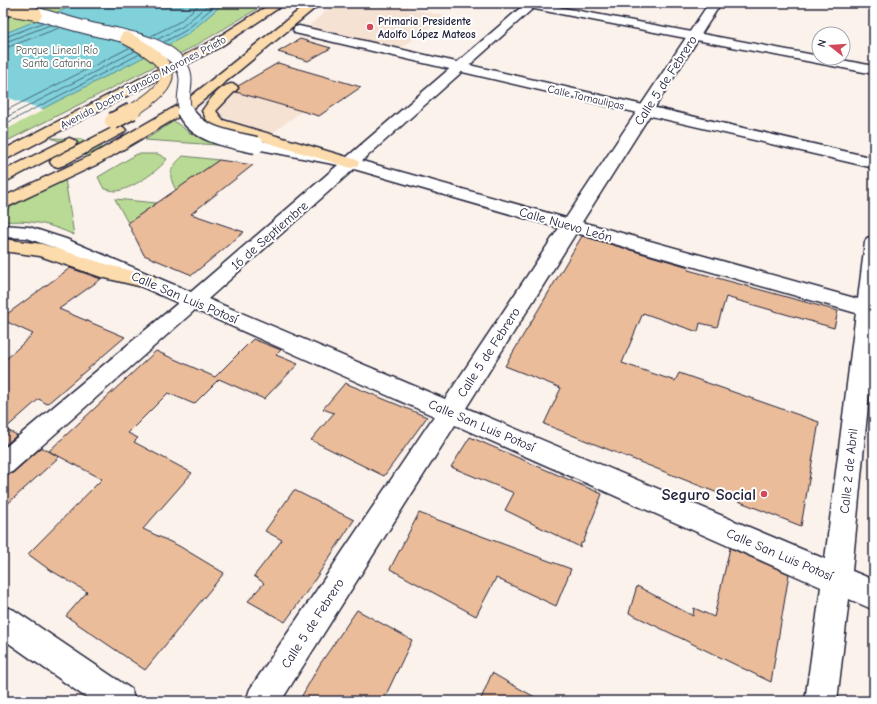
<svg xmlns="http://www.w3.org/2000/svg" width="877" height="704" viewBox="0 0 877 704" font-family="'Comic Neue',sans-serif">
<style>
.built{fill:#f6e2d3}
.green{fill:#b9da94;stroke:#6e7e68}
.water{fill:#80d1da;stroke:#5a8b9a}
.pier{fill:#fbf2eb}
.lines{fill:none;stroke-linecap:round;stroke-linejoin:round}
.shore{stroke:#48687b;stroke-width:1}
.building{fill:#eabc9a;stroke:#22223b}
.street-casing{stroke:#22223b;stroke-width:3}
.secondary-casing{stroke:#22223b;stroke-width:3}
.highway-casing{stroke:#22223b;stroke-width:3}
.street{fill:#fff;fill-rule:evenodd}
.secondary{fill:#fff;fill-rule:evenodd}
.highway{fill:#fcdcac;fill-rule:evenodd}
.rail{stroke:#22223b;stroke-width:1.5}
.secondary-bridge-far1-casing{stroke:#22223b;stroke-width:14;stroke-linecap:butt}
.secondary-bridge-casing{stroke:#22223b;stroke-width:19;stroke-linecap:butt}
.highway-bridge-far1-casing{stroke:#22223b;stroke-width:14;stroke-linecap:butt}
.highway-bridge-casing{stroke:#22223b;stroke-width:19;stroke-linecap:butt}
.secondary-bridge-far1{stroke:#fff;stroke-width:12}
.secondary-bridge{stroke:#fff;stroke-width:16}
.highway-bridge-far1{stroke:#fcdcac;stroke-width:12}
.highway-bridge{stroke:#fcdcac;stroke-width:16}
.poi-dot{fill:#d1495b;stroke:#fff;stroke-width:1.5}
.labels{text-anchor:middle;stroke-width:4;stroke-linejoin:round;paint-order:stroke}
.far-poi-label{font-size:11px;font-weight:bold;fill:#22223b;stroke:#fff;text-anchor:start}
.far-park-label{font-size:11px;fill:#4f5956;stroke:#fff}
.far-street-label{font-size:11px;fill:#22223b;stroke:#fff}
.street-label{font-size:13px;fill:#22223b;stroke:#fff}
.near-poi-label{font-size:16px;font-weight:bold;fill:#22223b;stroke:#fff;text-anchor:end}
</style>
<rect width="100%" height="100%" fill="#fbf2eb"/>
<filter id="ink" filterUnits="userSpaceOnUse"><feTurbulence type="fractalNoise" baseFrequency=".025" numOctaves="2"/><feDisplacementMap in="SourceGraphic" scale="8" xChannelSelector="R" yChannelSelector="G"/><feConvolveMatrix kernelMatrix="1 2 1 2 8 2 1 2 1" color-interpolation-filters="sRGB"/></filter>
<g filter="url(#ink)">
<g class="built">
<path d="M335 3H414L407 8 445 16 400 49 311 28 310 25Z"/>
<path d="M230 91 302 111 271 134 215 114 212 108Z"/>
</g>
<g class="green">
<path d="M19 3H267L195 46 3 143V11Z"/>
<path d="M174 121 190 133 231 146 145 140Z"/>
<path d="M51 138 82 139 91 147 101 144 104 159 93 152 90 159 73 146Z"/>
<path d="M137 154H158L167 159C159 171 130 190 116 191 112 191 107 189 104 189L98 177Z"/>
<path d="M183 156 219 160 176 190C167 174 170 168 183 156Z"/>
<path d="M65 179 74 235C51 224 29 219 3 222V211Z"/>
<path d="M115 199 157 203 128 223Z"/>
</g>
<path class="water" d="M80 3H224L187 35 3 129V34Z"/>
<path class="pier" d="M3 96 44 110 3 131Z"/>
<g class="lines">
<g class="shore">
<path d="M151 36 179 22 201 3"/>
<path d="M3 38 42 23"/>
<path d="M158 39 182 27 210 3"/>
<path d="M164 42 185 31 218 3"/>
<path d="M3 43 50 25"/>
<path d="M3 49 59 28"/>
<path d="M3 112 129 48"/>
<path d="M3 119 135 51"/>
<path d="M3 125 140 54"/>
</g>
</g>
<g class="building">
<path d="M300 39 331 48 308 61 278 52Z"/>
<path d="M278 63 361 87 319 116 236 92 239 88 238 86Z"/>
<path d="M219 160 253 165 191 214 244 232 192 275 144 255 128 223Z"/>
<path d="M582 236 689 267 688 270 838 311 834 328 726 297 717 327 700 323 698 332 643 313 622 363 675 381 679 373 819 422 801 526 544 424 561 388 505 366Z"/>
<path d="M70 268 101 279 59 309 125 337 47 404 39 399 5 429 17 435 3 447V362L33 334 3 320V317Z"/>
<path d="M253 339 281 350 276 355 298 364 264 399 219 379 194 404 168 393 128 433 138 438 134 442 192 473 143 529 179 546 224 573 145 670 66 616 87 592 47 568 28 554 102 479 49 451 156 351 215 377Z"/>
<path d="M345 383 427 417 384 476 311 440 334 413 323 409Z"/>
<path d="M470 437 602 494 583 543H581L580 547 505 510 514 493 451 467Z"/>
<path d="M41 448H43L59 457 3 508V476L13 473Z"/>
<path d="M294 490 354 520 310 587 285 622 248 601 264 583 254 576 282 540 265 531Z"/>
<path d="M419 513 571 569 556 606 496 578 476 616 390 569Z"/>
<path d="M730 548 789 574 771 682 629 613 637 586 693 616 694 608 714 617Z"/>
<path d="M357 610 412 640 383 701H299L320 664Z"/>
<path d="M492 673 504 680 542 701H480Z"/>
</g>
<g class="lines">
<g class="street-casing">
<g id="street">
<path d="M513 3H537L819 56V58H831L874 66V74L519 6Z"/>
<path d="M861 3H874V7L863 5Z"/>
<path d="M299 26 874 158V168L295 33 293 30 295 27Z"/>
<path d="M3 606 14 610 131 689 135 701H91L3 639Z"/>
</g>
</g>
<g class="secondary-casing">
<path id="secondary" d="M526 3H539L362 161 566 218 709 3H721L582 222 858 299 865 242 867 238 874 236V341L852 571 874 580V610L849 599 837 701H805L821 587 455 425 281 701H246L250 689 434 416 195 310 12 472 3 475V449L178 303 52 247 27 238 3 237V225L29 227 66 239 191 292 338 165 251 148 248 145 251 142 256 140 347 157ZM354 169 559 228 445 399 208 299ZM576 233 856 313 825 559 466 408Z"/>
</g>
<g class="highway-casing">
<g id="highway">
<path d="M21 3H36L34 5 3 18V11Z"/>
<path d="M272 3H286L220 47 3 161V150L212 41Z"/>
<path d="M308 3H321L195 107 100 163 3 209V197L88 157 185 101Z"/>
<path d="M231 84 236 85 238 88 216 111 223 120 357 160 359 163 357 166 351 168 345 166 213 126 208 122 202 111C209 101 218 87 231 84Z"/>
<path d="M118 125 123 127 126 130 123 133 64 165 58 167 52 165 50 162 52 159Z"/>
<path d="M69 138 74 140 77 143 74 146 3 183V171Z"/>
<path d="M3 239 42 244 112 266 154 276 157 281 154 286 147 288 101 277 40 256 3 251Z"/>
</g>
</g>
<use href="#street" class="street"/>
<use href="#secondary" class="secondary"/>
<use href="#highway" class="highway"/>
<path class="rail" d="M3 8 15 3"/>
<g class="secondary-bridge-far1-casing">
<path id="secondary-bridge-far1" d="M13 7C37 13 60 21 84 27 112 35 166 39 182 67 191 81 179 97 186 112"/>
</g>
<g class="secondary-bridge-casing">
<path id="secondary-bridge" d="M185 111C196 135 233 140 256 145"/>
</g>
<g class="highway-bridge-far1-casing">
<g id="highway-bridge-far1">
<path d="M3 8 36 14"/>
<path d="M126 38C176 64 183 81 130 112"/>
</g>
</g>
<g class="highway-bridge-casing">
<path id="highway-bridge" d="M113 121 132 111"/>
</g>
<use href="#secondary-bridge-far1" class="secondary-bridge-far1"/>
<use href="#secondary-bridge" class="secondary-bridge"/>
<use href="#highway-bridge-far1" class="highway-bridge-far1"/>
<use href="#highway-bridge" class="highway-bridge"/>
</g>
</g>
<g class="poi-dot">
<circle cx="370" cy="27" r="4"/>
<circle cx="764" cy="494" r="4"/>
</g>
<g class="labels">
<g class="far-poi-label">
<text x="378" y="25">Primaria Presidente<tspan x="378" dy="13">Adolfo López Mateos</tspan></text>
</g>
<g class="far-park-label">
<text x="57" y="54">Parque Lineal Río<tspan x="57" dy="13">Santa Catarina</tspan></text>
</g>
<g class="far-street-label">
<text transform="translate(143 82) rotate(-28)" y="4">Avenida Doctor Ignacio Morones Prieto</text>
<text transform="translate(586 97) rotate(13)" y="4">Calle Tamaulipas</text>
</g>
<g class="street-label">
<text transform="translate(665 80) rotate(-57)" y="5">Calle 5 de Febrero</text>
<text transform="translate(566 224) rotate(16)" y="5">Calle Nuevo León</text>
<text transform="translate(269 235) rotate(-41)" y="5">16 de Septiembre</text>
<text transform="translate(185 297) rotate(23)" y="5">Calle San Luis Potosí</text>
<text transform="translate(488 352) rotate(-57)" y="5">Calle 5 de Febrero</text>
<text transform="translate(482 425) rotate(23)" y="5">Calle San Luis Potosí</text>
<text transform="translate(848 471) rotate(-84)" y="5">Calle 2 de Abril</text>
<text transform="translate(780 554) rotate(23)" y="5">Calle San Luis Potosí</text>
<text transform="translate(312 623) rotate(-57)" y="5">Calle 5 de Febrero</text>
</g>
<g class="near-poi-label">
<text x="756" y="500">Seguro Social</text>
</g>
</g>
<rect width="877" height="704" fill="none" stroke="#fff" stroke-width="16"/>
<rect x="8" y="8" width="861" height="688" fill="none" stroke="#22223b" stroke-width="1.5" filter="url(#ink)"/>
<g transform="translate(831 46) rotate(287)"><circle r="19" fill="#ffffff" stroke="#a7a7b1"/>
<path d="M0-3L7 15L0 10L-7 15Z" fill="#d1495b"/>
<text y="-6" font-size="11" font-weight="bold" text-anchor="middle" fill="#22223b">N</text>
</g>
</svg>
